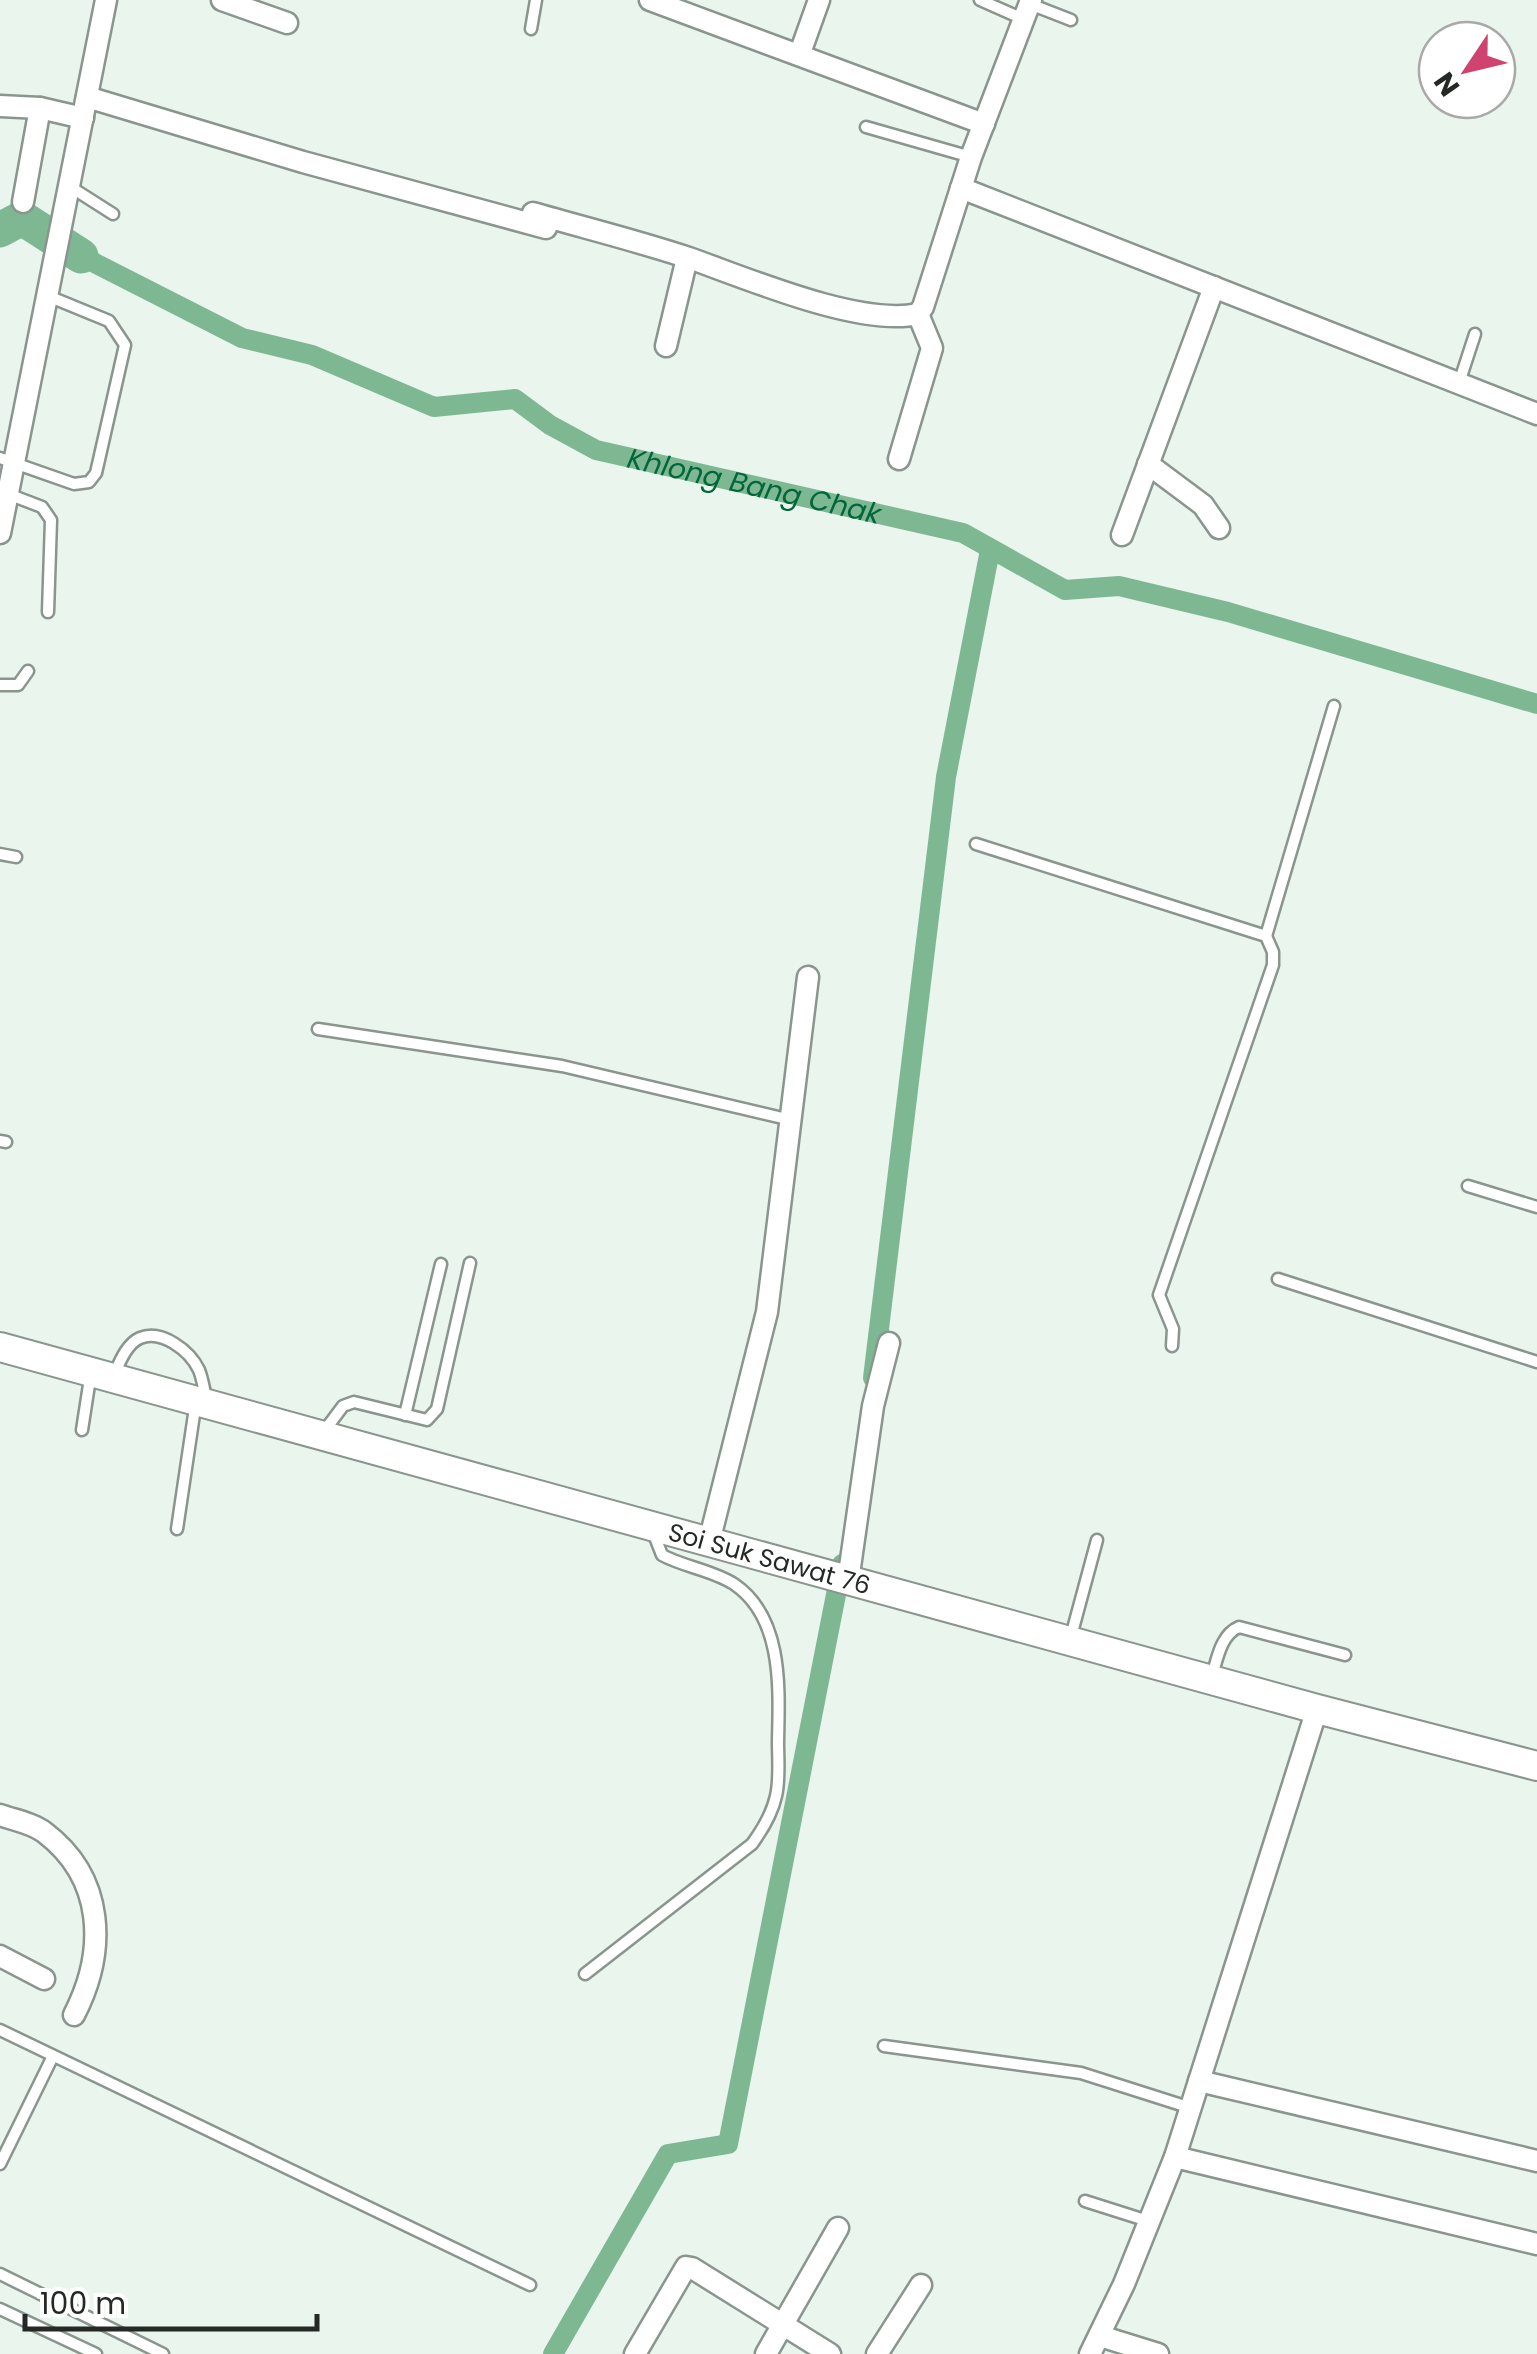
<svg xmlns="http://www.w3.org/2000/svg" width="1537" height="2354" viewBox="0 0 1537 2354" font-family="Poppins,sans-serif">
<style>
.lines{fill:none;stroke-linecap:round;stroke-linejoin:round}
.canal{stroke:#7eb893;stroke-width:20}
.river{stroke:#7eb893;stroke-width:35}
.lane-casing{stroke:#8a958e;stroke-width:15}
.street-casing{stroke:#8a958e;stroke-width:25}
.secondary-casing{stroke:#8a958e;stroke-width:32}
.lane{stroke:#fff;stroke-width:10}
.street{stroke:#fff;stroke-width:20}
.secondary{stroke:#fff;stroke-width:28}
.labels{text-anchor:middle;stroke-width:10;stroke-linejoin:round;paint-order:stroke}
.street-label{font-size:25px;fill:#252926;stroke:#fff}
.water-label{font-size:28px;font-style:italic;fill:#00673a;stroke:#fff}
</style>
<rect width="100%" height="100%" fill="#e9f5ed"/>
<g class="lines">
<g class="canal">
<path id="s1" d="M81 256 242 338 312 355 434 407 515 399 550 425 596 450 963 533 1065 590 1119 586 1228 612 1537 704"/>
<path d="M873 1378 946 777 990 550"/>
<path d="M553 2354 668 2154 728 2144 842 1564"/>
</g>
<path class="river" d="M0 230 22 218 81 256"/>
<g class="lane-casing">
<g id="lane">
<path d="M980 0 1023 19"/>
<path d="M1030 4 1071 20"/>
<path d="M531 29 536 0"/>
<path d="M866 127 971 157"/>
<path d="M69 186 113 214"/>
<path d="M1459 383 1475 334"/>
<path d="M0 458 74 484 89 482 96 473 125 345 109 321 48 296"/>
<path d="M8 494 42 507 51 520 48 612"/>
<path d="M0 685H18L28 671"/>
<path d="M976 844 1266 936 1273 952V965L1159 1295 1173 1329 1172 1346"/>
<path d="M0 854 16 857"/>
<path d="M1266 936 1334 706"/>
<path d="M318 1029 562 1066 791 1120"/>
<path d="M0 1141 6 1142"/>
<path d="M1468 1186 1537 1207"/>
<path d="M1278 1279 1537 1362"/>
<path d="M113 1377C119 1364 126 1344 140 1338 162 1329 190 1351 199 1370 203 1380 204 1391 207 1401"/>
<path d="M405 1415 441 1264"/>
<path d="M82 1430 91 1372"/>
<path d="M322 1434 343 1406 354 1402 427 1420 437 1409 470 1263"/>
<path d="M177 1529 196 1401"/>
<path d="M1070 1640 1097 1540"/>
<path d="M1211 1679C1217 1661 1220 1635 1239 1627L1345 1655"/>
<path d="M585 1974 752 1844C763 1829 772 1814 776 1796 780 1779 778 1759 778 1742 779 1690 784 1618 734 1584 712 1570 684 1567 662 1555L653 1532"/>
<path d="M0 2030 530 2285"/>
<path d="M884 2046 1081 2073 1191 2108"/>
<path d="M0 2164 53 2056"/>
<path d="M1085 2201 1148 2221"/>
<path d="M0 2274 163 2354"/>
<path d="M0 2309 96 2354"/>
</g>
</g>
<g class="street-casing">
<g id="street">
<path d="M222 0 287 23"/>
<path d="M650 0 984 124"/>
<path d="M800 53 819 0"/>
<path d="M87 97 303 162 546 228"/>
<path d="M0 106 40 108 83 118"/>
<path d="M961 188 1537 414"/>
<path d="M23 202 40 108"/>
<path d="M533 213C585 228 638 241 689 258 746 278 860 327 918 314L923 307 971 157 1031 0"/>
<path d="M666 346 687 258"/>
<path d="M899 459 932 348 918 314"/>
<path d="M1148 464 1203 505 1219 528"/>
<path d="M0 533 106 0"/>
<path d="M1122 535 1214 287"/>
<path d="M709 1542 767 1312 808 977"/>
<path d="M848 1581 873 1406 889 1343"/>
<path d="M0 1815C14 1820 32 1823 44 1832 105 1878 107 1951 74 2015"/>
<path d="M0 1956 44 1979"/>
<path d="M1199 2081 1537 2161"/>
<path d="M1175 2157 1537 2244"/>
<path d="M1100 2336 1158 2354"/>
<path d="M635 2354 686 2267 692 2268 830 2354"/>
<path d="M766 2354 838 2228"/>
<path d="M877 2354 921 2285"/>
<path d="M1090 2354 1124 2284 1175 2157 1317 1709"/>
</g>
</g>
<g class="secondary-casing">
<g id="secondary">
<path id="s2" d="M0 1347 1317 1709 1537 1766"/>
</g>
</g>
<use href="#lane" class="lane"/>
<use href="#street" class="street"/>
<use href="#secondary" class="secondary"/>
</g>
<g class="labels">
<g class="street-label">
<text dy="9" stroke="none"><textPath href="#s2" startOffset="798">Soi Suk Sawat 76</textPath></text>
</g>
<g class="water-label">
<text dy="10" stroke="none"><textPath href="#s1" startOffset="725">Khlong Bang Chak</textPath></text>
</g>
</g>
<g transform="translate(1467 70) rotate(235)"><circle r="48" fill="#ffffff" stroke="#a8a9a8" stroke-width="2.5"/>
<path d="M0-8L18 38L0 25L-18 38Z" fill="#d0436e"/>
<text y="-15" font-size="28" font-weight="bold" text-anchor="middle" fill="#252926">N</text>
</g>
<path d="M25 2314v15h292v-15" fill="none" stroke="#252926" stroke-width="5"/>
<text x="40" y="2314" font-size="30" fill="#252926" stroke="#ffffff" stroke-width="8" paint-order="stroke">100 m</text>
</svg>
